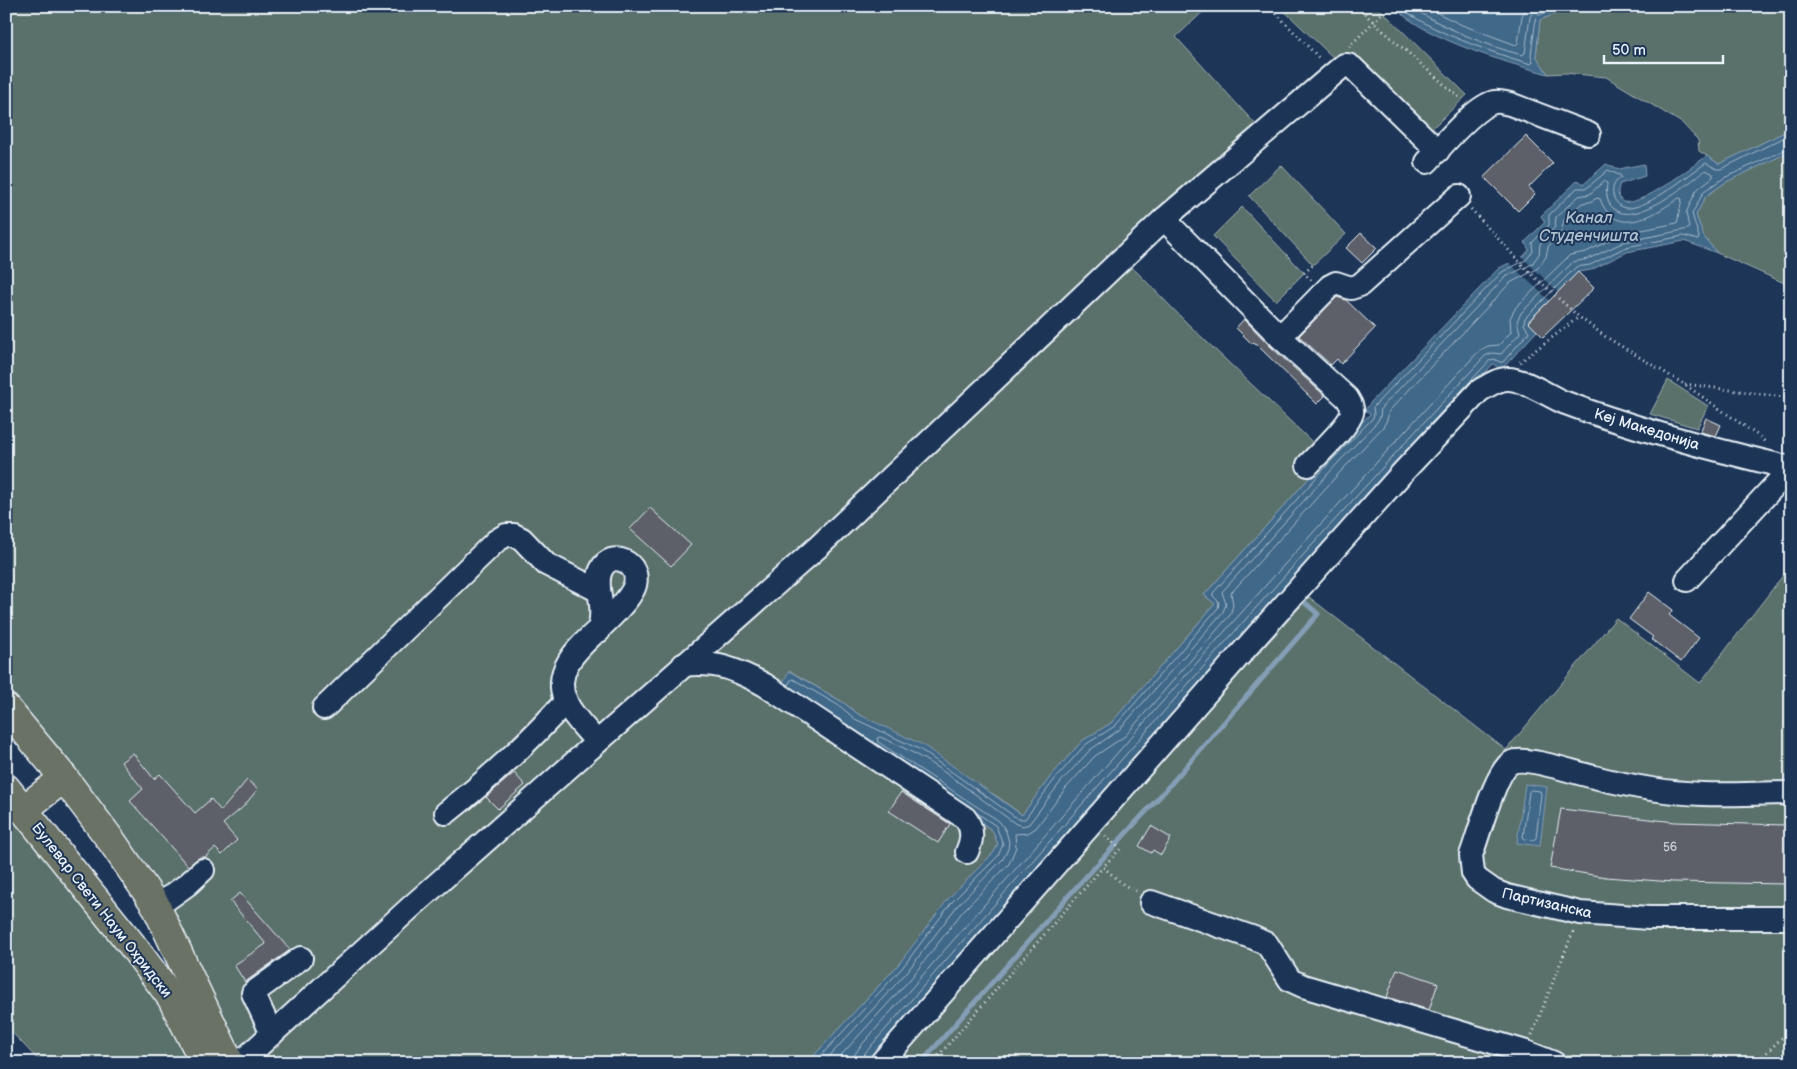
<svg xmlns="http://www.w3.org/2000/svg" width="1797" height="1069" viewBox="0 0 1797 1069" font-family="'Balsamiq Sans',sans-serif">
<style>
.green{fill:#5a6f6b;stroke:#a1b0b2}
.water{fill:#416788;stroke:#849eb5}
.pier{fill:#1d3557}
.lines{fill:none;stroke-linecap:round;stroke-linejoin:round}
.shore{stroke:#a5bacb;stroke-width:1}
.stream{stroke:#849eb5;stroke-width:5}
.building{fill:#5d6068;stroke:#e8f1f8}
.minor-casing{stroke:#e8f1f8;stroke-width:26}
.major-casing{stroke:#e8f1f8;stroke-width:31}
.path{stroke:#e8f1f8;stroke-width:3;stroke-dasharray:1 4;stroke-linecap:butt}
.minor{stroke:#1d3557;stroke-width:22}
.major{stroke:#6a7165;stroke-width:28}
.labels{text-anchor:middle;stroke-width:4;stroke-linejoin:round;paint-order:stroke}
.number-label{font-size:12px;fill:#c5cdd4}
.street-label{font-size:15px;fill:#e8f1f8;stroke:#1d3557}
.water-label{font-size:16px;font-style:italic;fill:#aec1d1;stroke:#1d3557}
</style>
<rect width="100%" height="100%" fill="#1d3557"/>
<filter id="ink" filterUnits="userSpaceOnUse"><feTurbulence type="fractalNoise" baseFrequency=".02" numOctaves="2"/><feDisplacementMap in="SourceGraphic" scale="10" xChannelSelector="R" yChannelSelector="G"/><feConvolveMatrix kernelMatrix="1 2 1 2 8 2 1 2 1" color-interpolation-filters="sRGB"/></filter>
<g filter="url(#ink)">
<g class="green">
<path d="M6 6H1209L1176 37 1257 126 819 536 242 1046 236 1044 63 763 6 694Z"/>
<path d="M1279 6H1377L1467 95 1420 140Z"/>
<path d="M1575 6H1791V129L1719 164 1699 151 1698 140 1682 123 1606 77 1565 73 1548 74 1536 56 1540 20Z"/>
<path d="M1791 151V286L1717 253 1704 237 1696 215 1706 196 1726 182Z"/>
<path d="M1281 165 1346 234 1313 265 1249 196Z"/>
<path d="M1242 207 1304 273 1276 301 1213 236Z"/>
<path d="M1131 266 1188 324 1328 457 1204 595 1215 604 1111 723 1082 741 1051 776 1022 815 998 797 858 714 844 703 790 671 895 766 992 830 998 844 994 852 898 965 807 1063H261L265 1052Z"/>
<path d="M1668 380 1708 406 1697 428 1650 414Z"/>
<path d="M1791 565V1063H891L1309 597 1506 750 1616 618 1700 683Z"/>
<path d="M6 805 113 939 182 1036 190 1063H41L6 1026Z"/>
</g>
<g class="water">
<path d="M1393 6H1575L1540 20 1536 56 1548 74C1504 62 1425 39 1393 6Z"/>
<path d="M1791 129V151L1726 182 1706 196 1696 215 1704 237 1717 253 1684 241 1627 252 1591 270 1578 272 1528 321 1537 331 1501 370 1493 364 1400 465 871 1063H807L898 965 948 899 994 852 998 844 992 830 982 823 779 690 789 671 844 703 858 714 923 745 1022 815 1051 776 1082 741 1111 723 1215 604 1204 595 1328 457 1370 414 1365 410 1371 402 1499 268 1524 256 1529 250 1525 242 1545 222 1541 216 1578 180 1584 184 1606 164 1619 169 1644 164 1645 176 1620 184C1617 191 1617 197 1623 202 1643 206 1689 168 1707 156L1719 164Z"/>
<path d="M1525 784 1547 787 1540 846 1517 843Z"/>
</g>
<path class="pier" d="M1520 255 1560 294 1551 302 1507 261Z"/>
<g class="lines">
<g class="shore">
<path d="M1400 6C1422 29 1499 55 1531 64L1533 62 1531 55 1536 18 1539 15 1563 6"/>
<path d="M1409 6C1442 27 1484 45 1522 55L1525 53 1530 17 1534 11 1546 6"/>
<path d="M1423 6 1462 25 1516 45 1518 43 1522 16 1528 6"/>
<path d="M1425 430 1490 360 1494 359 1500 362H1503L1529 332 1524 324 1525 318 1576 267 1590 265 1626 247 1683 236 1698 240 1699 237 1692 214 1704 191 1724 178 1791 147"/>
<path d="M788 685 791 680 793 679 841 707 855 719 921 750 1018 819H1025L1055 779 1085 745 1115 726 1218 608 1219 602 1213 596V593L1332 460 1373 418 1374 414 1373 408 1375 405 1502 272 1526 260 1533 251 1532 243 1549 225V215L1577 188H1587L1608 170 1621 176V178C1606 185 1613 209 1629 208 1650 207 1688 175 1706 163L1717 169H1721L1791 134"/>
<path d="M1531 790 1540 791 1541 794 1536 838 1534 840 1525 839 1523 837 1529 792Z"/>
<path d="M883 1042 1242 634"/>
<path d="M814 1063 902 968 952 902 998 856 1003 844 996 826 977 813"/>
<path d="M823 1063 907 972 957 906 1003 859 1008 849 1009 842 1006 831 999 821 878 742 877 738 880 737C930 757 972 793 1016 824L1023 826 1029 824 1060 783 1090 750 1119 730 1223 612 1226 604 1222 592 1336 465 1377 422 1380 417 1381 408 1505 277 1532 264 1539 254 1540 244 1555 227 1556 217 1579 196 1590 194 1604 181 1607 183C1606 192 1606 202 1613 208 1634 229 1688 183 1706 170L1713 174V177L1700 187 1696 191 1686 213 1689 227 1688 229 1624 242 1588 259 1573 262 1521 313 1517 321 1520 333 1501 354 1492 353 1485 356C1273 584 1069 819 865 1053L862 1063"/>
<path d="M834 1063 912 977 963 911 1009 864 1016 847 1015 834 1028 833 1036 828 1066 788 1095 756 1125 736 1230 615 1233 605 1231 593 1342 470 1383 427 1387 420 1389 411 1510 283 1537 269 1546 257 1548 247 1561 232 1564 220 1582 203 1590 202 1597 198 1600 199C1616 240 1654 215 1679 198L1682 199 1677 223 1622 234 1586 252 1570 255 1516 307 1510 318 1511 332 1499 345 1488 346 1479 351C1267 579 1064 814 859 1048L855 1054 854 1063"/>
</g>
<path class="stream" d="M921 1063 1071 893 1163 793 1318 614 1303 601"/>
</g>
<g class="building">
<path d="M1526 136 1553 163 1529 187 1535 194 1518 211 1484 177Z"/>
<path d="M1361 233 1377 248 1362 263 1346 248Z"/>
<path d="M1578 272 1594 288 1543 337 1528 322Z"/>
<path d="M1337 297 1346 300 1375 328 1341 364 1337 359 1331 365 1299 336Z"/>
<path d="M1244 319 1271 347 1325 396 1317 404 1254 342 1252 344 1236 328Z"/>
<path d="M1706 418 1721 425 1716 436 1700 432Z"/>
<path d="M650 508 691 545 671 566 630 529Z"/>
<path d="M1649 592 1673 610 1669 615 1699 638 1681 662 1651 639 1653 637 1629 619Z"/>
<path d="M133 753 154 779 160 774 195 813 211 799 221 811 247 780 258 789 243 807 223 824 237 840 222 855 215 848 205 857H200L188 866 130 801 143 789 121 762Z"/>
<path d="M514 773 525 785 498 809 486 797Z"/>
<path d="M901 792 950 824 938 843 889 811Z"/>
<path d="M1561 809 1675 822 1786 825V884L1673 882 1606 877 1550 868Z"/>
<path d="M1151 826 1171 838 1161 855 1153 850 1151 853 1139 846Z"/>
<path d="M240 893 290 950 245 982 234 965 266 944 230 901Z"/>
<path d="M1397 969 1438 983 1429 1010 1387 997Z"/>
</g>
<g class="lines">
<g class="minor-casing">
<g id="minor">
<path d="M1427 162C1441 147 1474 107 1494 102 1499 101 1505 103 1510 104L1589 134"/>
<path d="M1164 219 1280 337 1347 398C1350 403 1353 407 1352 413 1349 426 1318 454 1308 465"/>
<path d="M1280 337 1330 286 1336 283 1351 288 1360 285 1459 196"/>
<path d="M1687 580 1791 468"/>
<path d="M683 665C717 661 735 669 765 685L965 818C974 829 972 840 967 852"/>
<path d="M324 708 496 541 506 535H514L522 539 546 564 599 591"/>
<path d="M596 741C586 729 573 717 566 702 548 663 593 638 615 613 622 605 632 595 635 585 641 563 611 548 601 570 596 581 600 593 601 604 602 613 601 622 599 631"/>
<path d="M1791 793C1762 793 1732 795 1703 794 1666 793 1629 786 1594 777 1576 773 1527 756 1512 762 1496 769 1478 837 1471 855L1473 873 1477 879 1494 891 1507 896 1580 913 1649 918H1791"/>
<path d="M446 813C489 779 529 742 566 701"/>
<path d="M1151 902 1254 938 1267 944 1290 980 1303 986 1526 1052 1554 1063"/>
<path d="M156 907 188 884 203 870"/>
<path d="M272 1034 253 993 301 958"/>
<path d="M240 1063 411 907 819 546 1164 219 1344 65H1348L1353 68 1438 151"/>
<path d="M881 1063 1253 640 1403 472 1479 391C1488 386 1497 379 1507 379 1522 378 1549 396 1563 402 1637 430 1714 450 1791 468"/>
</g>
</g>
<g class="major-casing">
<g id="major">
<path d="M6 708 64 778 113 843 155 904 230 1063"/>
<path d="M6 788 132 945 171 997 205 1063"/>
<path d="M23 810 64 778"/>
</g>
</g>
<g class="path">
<path d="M1269 6 1321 60"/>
<path d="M1358 6 1373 22 1462 100"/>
<path d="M1349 47 1383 12"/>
<path d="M1471 209 1525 268 1579 317 1606 337 1684 384 1760 437 1766 443"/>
<path d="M1311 280 1304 273 1313 265"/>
<path d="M1520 362 1579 317"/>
<path d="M1685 384 1791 398"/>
<path d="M1105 836 1120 849 1103 867 1124 885 1136 891"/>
<path d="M1532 1035 1574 929"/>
<path d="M932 1063 1103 867"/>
<path d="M1756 1063 1791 1029"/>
</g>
<use href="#minor" class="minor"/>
<use href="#major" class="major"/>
</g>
</g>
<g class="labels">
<g class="number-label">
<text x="1670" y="851">56</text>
</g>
<g class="street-label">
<text transform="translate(1647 429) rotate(17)" y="5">Кеј Македонија</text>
<text transform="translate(1547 903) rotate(13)" y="5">Партизанска</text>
<text transform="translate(102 910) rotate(52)" y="5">Булевар Свети Наум Охридски</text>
</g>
<g class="water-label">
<text x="1589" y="223">Канал<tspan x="1589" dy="18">Студенчишта</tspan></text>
</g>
</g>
<rect width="1797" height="1069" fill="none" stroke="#1d3557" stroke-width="25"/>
<rect x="12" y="12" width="1772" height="1044" fill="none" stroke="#e8f1f8" stroke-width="2" filter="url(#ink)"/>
<path d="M1604 55v8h119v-8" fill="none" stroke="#e8f1f8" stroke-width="2.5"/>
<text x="1612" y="55" font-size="15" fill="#e8f1f8" stroke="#1d3557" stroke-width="4" paint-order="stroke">50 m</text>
</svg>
